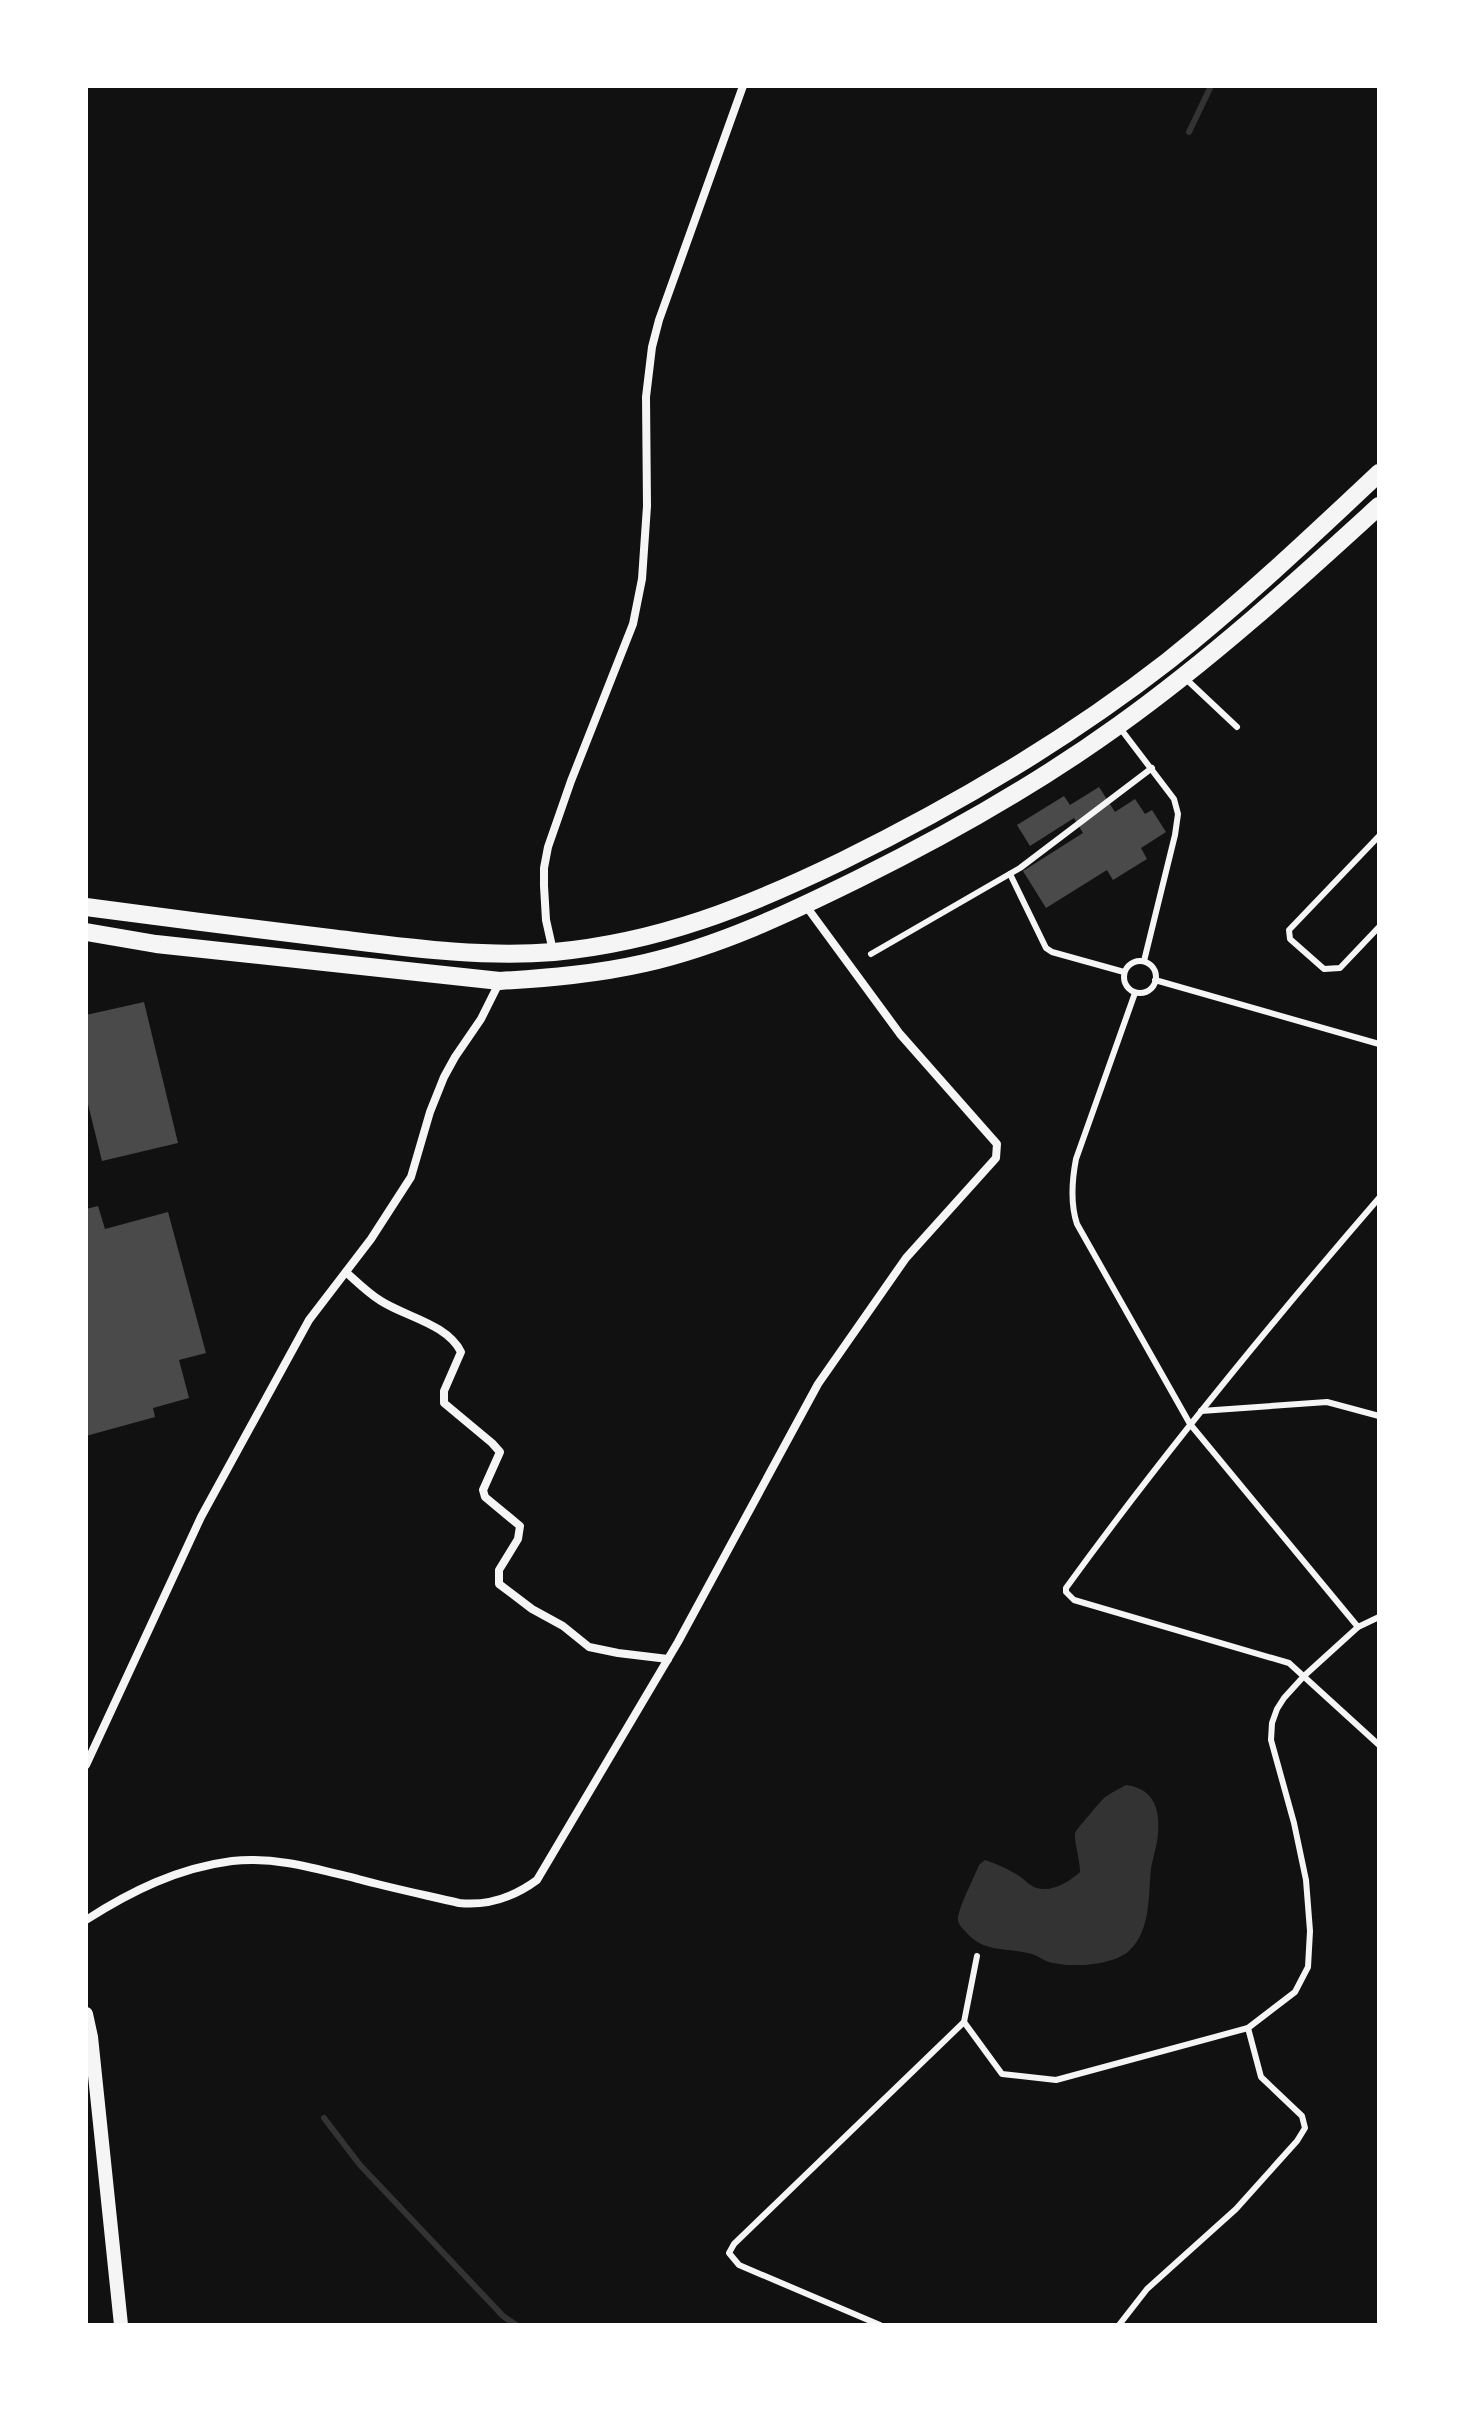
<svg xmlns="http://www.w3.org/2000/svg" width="1465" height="2411" viewBox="0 0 1465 2411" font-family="'Alegreya Sans',sans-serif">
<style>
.water{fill:#333}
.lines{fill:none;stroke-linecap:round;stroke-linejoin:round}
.stream{stroke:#333;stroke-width:6}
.building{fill:#4a4a4a}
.service{stroke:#f5f5f5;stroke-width:6}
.minor{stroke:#f5f5f5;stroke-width:8}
.tertiary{stroke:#f5f5f5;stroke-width:14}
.trunk{stroke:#f5f5f5;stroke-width:18}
</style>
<rect width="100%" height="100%" fill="#111"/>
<path class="water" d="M1126 1785C1154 1789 1160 1808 1158 1834 1157 1846 1153 1857 1151 1869 1148 1897 1151 1929 1130 1950 1114 1966 1070 1968 1049 1962 1043 1960 1038 1956 1032 1954 1007 1947 984 1954 965 1931 962 1928 959 1925 958 1921 956 1912 975 1876 979 1865L985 1860C996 1864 1009 1869 1019 1876 1024 1879 1029 1885 1034 1887 1050 1894 1069 1882 1080 1872 1080 1860 1074 1842 1075 1833 1076 1830 1100 1802 1104 1798 1110 1793 1119 1789 1126 1785Z"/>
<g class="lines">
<g class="stream">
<path d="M1189 132 1211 86"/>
<path d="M324 2118 360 2165 503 2316 516 2325"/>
</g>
</g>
<g class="building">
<path d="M1099 787 1115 812 1135 799 1145 814 1152 810 1166 832 1141 848 1147 859 1113 880 1107 870 1046 908 1023 871 1083 833 1074 818 1030 846 1017 825 1064 796 1070 805Z"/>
<path d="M144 1002 178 1143 102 1161 86 1096V1015Z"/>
<path d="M98 1206 105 1229 168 1212 206 1353 179 1360 189 1398 153 1408 155 1417 86 1436V1209Z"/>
</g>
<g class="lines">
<g class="service">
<path d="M1186 679 1237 727"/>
<path d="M1120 728 1174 799 1178 814 1175 835 1144 961"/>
<path d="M1379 836 1289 930 1290 939 1324 969 1340 968 1379 927"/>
<path d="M1010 874 1046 948 1052 952 1124 972"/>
<path d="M871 954 1020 868 1152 768"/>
<circle cx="1140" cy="977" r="16"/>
<path d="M1155 980 1379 1044"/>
<path d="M1135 993 1076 1159C1072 1180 1070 1203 1077 1224L1190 1424 1358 1627"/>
<path d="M1379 1198C1270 1324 1164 1453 1066 1588V1592L1074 1600 1289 1663 1379 1745"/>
<path d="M1201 1411 1327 1402 1379 1416"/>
<path d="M964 2022 1002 2074 1056 2080 1248 2028 1295 1992 1308 1967 1310 1931 1306 1880 1294 1823 1271 1740 1272 1723 1277 1709 1284 1698 1304 1676 1358 1627 1379 1617"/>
<path d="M880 2325 739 2265 729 2253 734 2244 964 2022 977 1956"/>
<path d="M1119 2325 1147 2289 1236 2209 1297 2141 1305 2128 1302 2116 1261 2077 1248 2028"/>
</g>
<g class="minor">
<path d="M553 951 546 920 544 886V868L548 847 571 781 633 624 642 579 647 506 646 397 652 347 659 320 743 86"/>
<path d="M346 1272C357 1282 368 1293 381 1301 406 1317 447 1324 461 1352L444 1391V1403L492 1443 500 1452 483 1490 485 1497 520 1526 518 1539 499 1570V1584L532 1609 563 1626 589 1647 618 1653 668 1659"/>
<path d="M86 1765 201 1517 309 1320 371 1239 411 1177 430 1112 444 1077 455 1057 481 1019 500 981"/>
<path d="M86 1920C131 1891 178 1868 232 1861 275 1856 317 1869 358 1879 391 1888 425 1895 459 1903 488 1906 514 1897 537 1880L678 1642 818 1384 906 1258 996 1158 997 1144 900 1034 806 906"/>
</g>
<path class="tertiary" d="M86 2014 91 2037 121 2325"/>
<g class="trunk">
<path d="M86 907C167 918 249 928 330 938 404 947 479 958 554 952 660 942 747 907 842 861 956 805 1068 739 1168 661 1242 602 1310 538 1379 473"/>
<path d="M86 932 156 944 500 981C548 978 597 974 645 963 720 946 789 913 858 879 949 834 1037 784 1119 725 1211 659 1296 582 1379 506"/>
</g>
</g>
<rect width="1465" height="2411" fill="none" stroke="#ffffff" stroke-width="176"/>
</svg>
